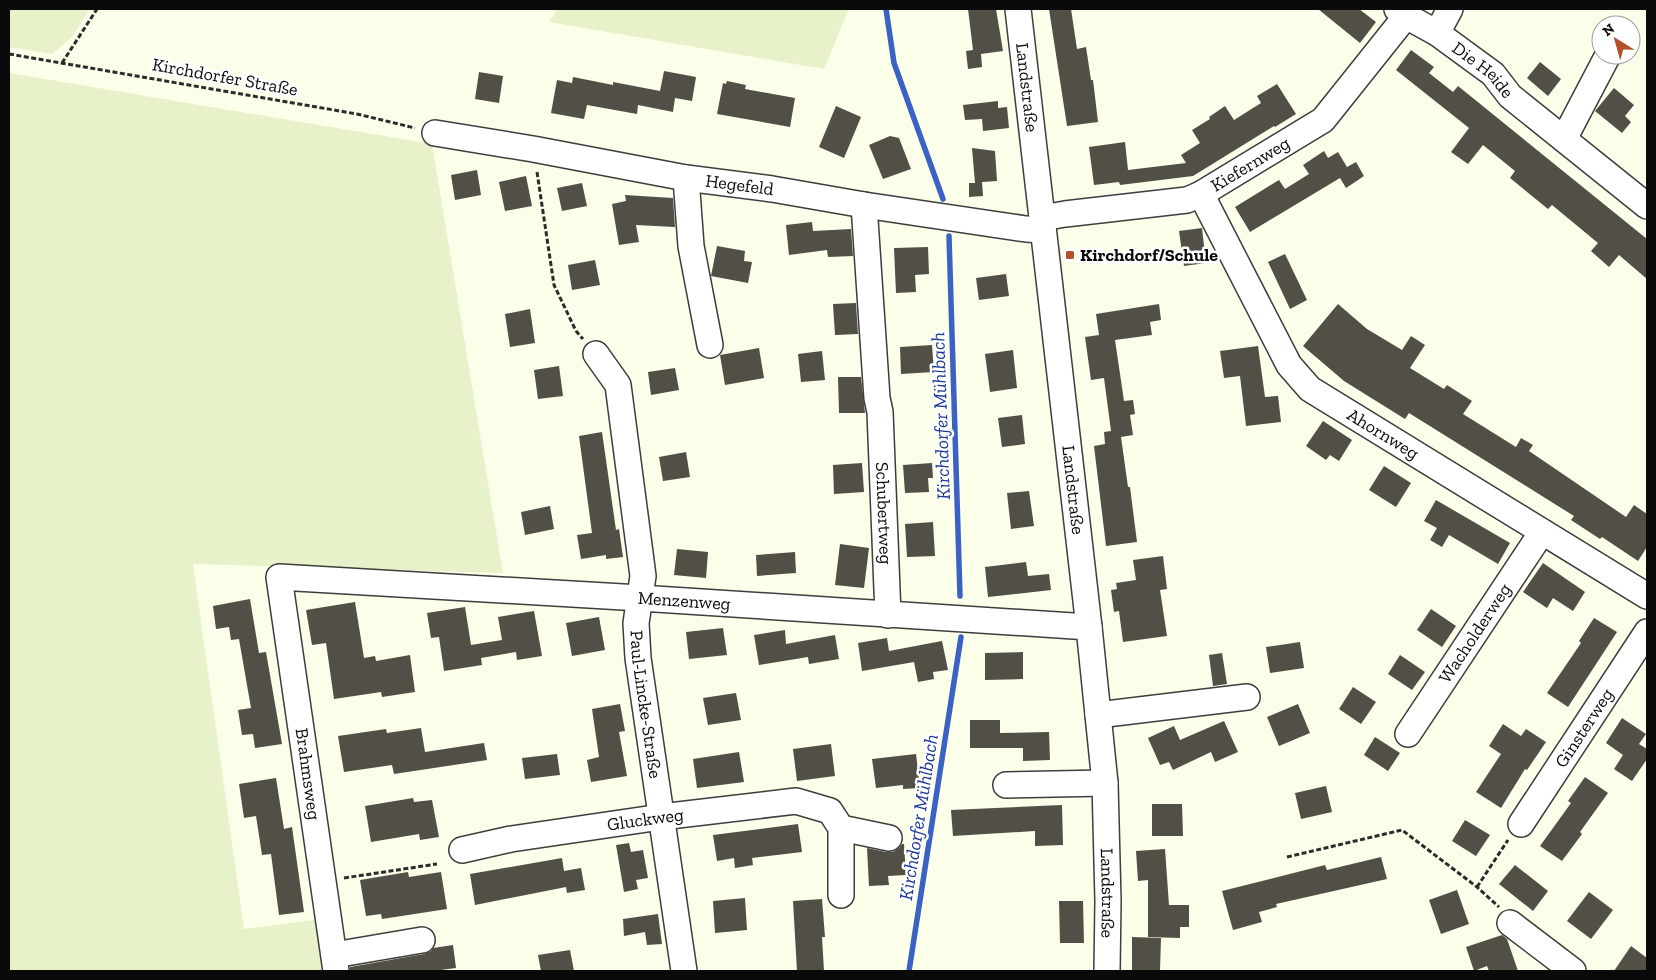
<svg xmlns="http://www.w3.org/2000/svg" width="1656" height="980" viewBox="0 0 1656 980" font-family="'Zilla Slab',serif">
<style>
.farmland{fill:#e8f2ca}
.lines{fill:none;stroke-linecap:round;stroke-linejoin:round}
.stream{stroke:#3b61c5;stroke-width:5.5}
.building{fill:#524f47}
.minor-casing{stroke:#3d3d3d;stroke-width:28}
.path{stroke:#2c2c2c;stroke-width:3;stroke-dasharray:5 2.5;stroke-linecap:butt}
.minor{stroke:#fff;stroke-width:25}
.poi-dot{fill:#b2502a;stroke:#fff;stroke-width:2}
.labels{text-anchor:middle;stroke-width:5;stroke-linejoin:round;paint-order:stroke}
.street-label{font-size:18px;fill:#0a0a0a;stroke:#fff}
.poi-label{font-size:18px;font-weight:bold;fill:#0a0a0a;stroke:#fff;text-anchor:start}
.water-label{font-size:19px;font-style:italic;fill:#1b3894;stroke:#fff}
</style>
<rect width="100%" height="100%" fill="#fbfee8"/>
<g class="farmland">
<path d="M9 9H90L72 37 52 54 9 47Z"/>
<path d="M557 9H849L824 69 549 22Z"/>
<path d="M9 73 432 144 503 573 193 564 244 929 321 919 328 971H9Z"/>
</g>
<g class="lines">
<g class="stream">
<path d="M886 9 894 63 943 199"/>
<path d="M949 236 960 596"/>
<path d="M909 971 961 637"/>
</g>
</g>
<g class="building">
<path d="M968 9H996L1003 51 981 54 982 67 968 69 966 51 973 50Z"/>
<path d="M1049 9H1071L1077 49 1086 47 1091 80H1093L1098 122 1067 126Z"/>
<path d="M1318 9H1359L1376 22 1360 43Z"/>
<path d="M1411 50 1434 67 1429 73 1453 92 1458 86 1647 239V279L1619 255 1609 267 1591 251 1598 243 1552 205 1548 209 1510 178 1515 171 1483 145 1468 164 1451 152 1469 128 1396 70Z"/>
<path d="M1540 62 1561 79 1548 96 1527 78Z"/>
<path d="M664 71 696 77 692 101 675 98 673 112 638 105 637 114 587 105 584 119 551 113 557 80 572 83 573 77 613 85V82L660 91Z"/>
<path d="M479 72 503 76 499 103 475 99Z"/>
<path d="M727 81 746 85 745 89 795 98 790 127 717 114 723 83 726 84Z"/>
<path d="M1277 84 1296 114 1275 127 1274 126 1193 176 1120 185 1119 182 1094 185 1089 147 1125 142 1128 170 1186 163 1181 155 1200 143 1192 130 1210 119 1209 117 1225 106 1234 120 1261 103 1257 96Z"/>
<path d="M1614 88 1634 105 1625 116 1631 122 1622 133 1595 111Z"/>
<path d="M998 101V108L1007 107 1009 128 983 131 982 119 965 120 963 105Z"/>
<path d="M836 106 861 117 844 158 819 147Z"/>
<path d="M890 136 899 138 911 169 883 179 869 145Z"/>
<path d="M972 148 995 151 997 181 982 182 983 196 969 197V183H975Z"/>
<path d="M1324 151 1328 158 1338 152 1347 167 1356 162 1364 176 1346 188 1340 178 1250 232 1235 207 1279 180 1285 189 1309 174 1303 165Z"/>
<path d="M477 170 481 195 455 200 451 175Z"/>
<path d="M526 176 532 206 505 211 499 182Z"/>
<path d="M582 183 587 206 562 211 557 188Z"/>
<path d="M625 195 673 198 675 227 636 225 639 242 619 245 612 204 626 201Z"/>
<path d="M812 222 813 231 851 229 853 256 828 257 827 250 789 255 786 225Z"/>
<path d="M1202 228 1206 263 1184 266 1179 231Z"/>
<path d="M717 246 745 251 744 261 752 262 748 283 711 276Z"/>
<path d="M928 247 929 274 915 275 916 292 896 293 894 248Z"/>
<path d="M1285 254 1307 300 1290 309 1268 262Z"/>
<path d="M595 260 600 285 572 290 568 265Z"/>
<path d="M1006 274 1009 296 979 300 976 278Z"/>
<path d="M856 303 858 334 835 335 833 304Z"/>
<path d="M1159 304 1161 320 1150 322 1152 335 1115 340 1124 401 1133 400 1135 414 1130 415 1133 435 1121 437 1128 487H1130L1137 542 1106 546 1094 446 1105 444 1104 432 1111 431 1104 378 1091 380 1085 337 1099 335 1096 314Z"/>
<path d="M1338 304 1367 329 1402 350 1411 336 1425 345 1410 368 1444 389 1447 385 1472 401 1463 414 1516 447 1521 438 1533 445 1529 451 1626 517 1634 505 1647 514V547L1638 561 1602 537 1600 539 1571 520 1574 516 1409 413 1405 419 1344 381 1303 346Z"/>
<path d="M530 309 535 343 510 347 505 314Z"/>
<path d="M932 345 934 372 901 374 900 347Z"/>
<path d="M1258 346 1265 397 1278 396 1281 422 1246 426 1240 376 1224 378 1220 351Z"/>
<path d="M759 348 764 378 725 385 720 355Z"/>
<path d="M1013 350 1017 388 990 392 985 354Z"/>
<path d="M822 351 825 380 801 382 798 354Z"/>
<path d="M559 366 563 396 538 399 534 370Z"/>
<path d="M675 368 679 390 651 395 648 372Z"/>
<path d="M838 377H861L865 413H839Z"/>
<path d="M1022 415 1025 444 1002 447 998 418Z"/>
<path d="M1323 421 1352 440 1339 461 1330 455 1326 460 1306 446Z"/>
<path d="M602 432 616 530 619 529 623 557 606 559V555L581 559 577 535 592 533 579 436Z"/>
<path d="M686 452 690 477 663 481 659 457Z"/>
<path d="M862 463 864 492 834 494 833 465Z"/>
<path d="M932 463 933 478H928L929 492 905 493 903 465Z"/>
<path d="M1384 466 1411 483 1396 507 1369 490Z"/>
<path d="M1029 491 1034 526 1011 529 1007 493Z"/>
<path d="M1436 500 1510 543 1498 564 1449 535 1442 547 1430 540 1437 528 1424 521Z"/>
<path d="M550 506 554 529 525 535 521 512Z"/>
<path d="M933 522 935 556 907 557 905 524Z"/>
<path d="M840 544 869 548 864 588 835 585Z"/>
<path d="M677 549 708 552 706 578 674 575Z"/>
<path d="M795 552 796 573 757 576 756 555Z"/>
<path d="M1163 556 1167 589 1160 590 1167 636 1123 642 1119 611 1114 612 1111 590 1117 589 1116 583 1136 580 1133 560Z"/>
<path d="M1026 562 1028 576 1049 574 1051 590 988 597 985 567Z"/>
<path d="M1543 563 1585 592 1573 611 1553 598 1547 608 1523 592Z"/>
<path d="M250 599 259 653 266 652 282 744 255 748 253 734 242 735 238 710 251 708 239 639 231 640 229 627 216 629 213 606Z"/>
<path d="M355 602 364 658 375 656 376 661 410 655 415 692 382 697 381 692 334 699 326 643 312 645 306 610Z"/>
<path d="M465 607 471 645 502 640 498 617 534 611 542 656 517 660 516 652 481 658 482 665 444 671 439 637 431 638 427 613Z"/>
<path d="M1431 609 1456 626 1442 647 1417 630Z"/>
<path d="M599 617 605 650 572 656 566 623Z"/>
<path d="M1594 618 1617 632 1568 707 1547 693 1581 643 1579 641Z"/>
<path d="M723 628 727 655 689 659 686 632Z"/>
<path d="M785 630 786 644 835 635 839 659 809 664 808 657 759 665 754 635Z"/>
<path d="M887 638 889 651 942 641 948 670 933 672 934 679 918 682 914 662 862 671 858 643Z"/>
<path d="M1300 642 1304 668 1270 673 1266 647Z"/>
<path d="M1023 652V679L985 680V653Z"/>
<path d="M1222 653 1227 684 1213 686 1209 655Z"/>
<path d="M1400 655 1425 672 1412 690 1388 674Z"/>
<path d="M1353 687 1376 702 1361 724 1339 709Z"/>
<path d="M736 693 741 720 708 725 703 698Z"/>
<path d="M620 704 625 731 619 732 627 776 591 782 587 760 599 757 592 709Z"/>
<path d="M1298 704 1310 733 1279 746 1267 717Z"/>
<path d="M1622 718 1646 734 1639 744 1647 749V759L1632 781 1614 769 1623 755 1606 743Z"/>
<path d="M970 720H1000V733L1049 732 1050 760 1023 761V748H970Z"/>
<path d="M1224 721 1238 752 1215 762 1211 752 1173 770 1169 762 1160 765 1148 738 1174 726 1180 740Z"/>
<path d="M1503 724 1521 736 1526 729 1546 742 1527 770 1525 769 1501 808 1476 792 1501 754 1489 746Z"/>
<path d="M421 728 425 752 484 743 487 760 394 774 392 765 344 772 338 736 386 729 387 733Z"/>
<path d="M1375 737 1400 753 1388 771 1364 755Z"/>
<path d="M831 744 835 776 797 781 793 749Z"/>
<path d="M739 752 744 782 697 788 693 759Z"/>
<path d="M557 754 560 775 525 779 522 758Z"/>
<path d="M916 754 920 788 903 789V785L876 788 872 759Z"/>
<path d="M1585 777 1608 793 1580 832 1582 834 1562 861 1540 846 1571 803 1568 801Z"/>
<path d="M276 778 284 829 292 827 304 912 279 915 271 854 262 855 256 816 244 818 239 784Z"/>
<path d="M1326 786 1332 812 1301 819 1295 793Z"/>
<path d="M413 798 414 802 432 800 439 837 420 840 419 834 371 842 365 806Z"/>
<path d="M1152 804H1182L1183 836H1152Z"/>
<path d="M1062 805 1063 845 1035 846V831L953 836 951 810Z"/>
<path d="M1465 820 1490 835 1476 856 1452 841Z"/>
<path d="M798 824 802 852 752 858 753 865 735 868 734 858 717 861 713 835Z"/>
<path d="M629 843 631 852 643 850 648 878 636 880 638 889 624 892 616 845Z"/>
<path d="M902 844H904L906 875 888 876 889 885 869 886 867 848 886 852H893L899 848Z"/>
<path d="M1165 849 1169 905H1189V927H1180V938L1148 937V880L1138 881 1136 851Z"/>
<path d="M1381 857 1387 879 1276 904 1277 907 1259 912 1262 922 1233 930 1222 891 1325 865 1327 870Z"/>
<path d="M562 858 564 871 581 868 585 890 567 893 566 887 475 905 470 874Z"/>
<path d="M1515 865 1548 891 1533 911 1499 884Z"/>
<path d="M408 872 409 877 441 872 447 909 382 919 381 914 366 916 360 880Z"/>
<path d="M1457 890 1469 924 1441 934 1429 900Z"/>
<path d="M1589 892 1613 910 1591 939 1567 921Z"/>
<path d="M745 898 747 930 715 933 713 901Z"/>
<path d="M822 899 825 937H822L824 971H797L793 901Z"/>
<path d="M1059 901H1083L1084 943H1060Z"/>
<path d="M658 914 662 944 647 945 645 932 624 936 623 919Z"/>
<path d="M1502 935 1507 939 1518 971H1489L1487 966 1474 971 1466 947Z"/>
<path d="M1132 937 1161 938 1160 971H1132Z"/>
<path d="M453 945 456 968 433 971H350V967L424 954 431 951 433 948Z"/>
<path d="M1631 946 1647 958V971H1614Z"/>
<path d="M570 950 574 971H541L538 955Z"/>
</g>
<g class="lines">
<g class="minor-casing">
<g id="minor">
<path id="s1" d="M1018 9 1089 627 1105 783 1108 901 1107 971"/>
<path id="s2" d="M1397 9 1406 16 1437 33 1493 74 1510 96 1647 206"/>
<path d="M1437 33 1450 9"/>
<path id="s3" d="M435 133 533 149 686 178 772 189 864 205 1026 229 1043 230"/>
<path d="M1564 139 1608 55"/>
<path d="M686 178 691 246 710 345"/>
<path id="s4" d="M1201 194 1289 365 1310 389 1647 596"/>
<path id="s5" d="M864 205 877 398 880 412 888 615"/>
<path id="s6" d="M1042 218 1065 214 1187 200 1201 194 1323 120 1406 16"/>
<path id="s7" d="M596 354 618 385 643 576 636 623 638 658 684 971"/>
<path d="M1098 715 1247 697"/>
<path id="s8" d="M1408 734 1542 532"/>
<path d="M1006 785 1105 783"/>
<path id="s9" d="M1521 824 1647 632"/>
<path d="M841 828 889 838"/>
<path id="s10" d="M462 850 511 839 661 817 796 801 830 811 841 828V895"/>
<path d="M1510 923 1573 971"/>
<path d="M334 955 422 940"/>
<path id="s11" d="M336 971 279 577 640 598 1089 627"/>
</g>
</g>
<g class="path">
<path d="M9 54 357 114 415 128"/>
<path d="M62 63 97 9"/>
<path d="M537 172 554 285 576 331 583 339"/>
<path d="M1287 857 1402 830 1477 887 1499 907"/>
<path d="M344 878 437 864"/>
<path d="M1477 887 1508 840"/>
</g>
<use href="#minor" class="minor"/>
</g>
<rect class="poi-dot" x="1065" y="250" width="10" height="10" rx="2.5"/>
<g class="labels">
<g class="street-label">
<text dy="6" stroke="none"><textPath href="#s2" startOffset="106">Die Heide</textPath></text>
<text transform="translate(225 77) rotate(10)" y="6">Kirchdorfer Straße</text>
<text dy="6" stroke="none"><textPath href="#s1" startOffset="79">Landstraße</textPath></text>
<text dy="6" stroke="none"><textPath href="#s6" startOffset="219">Kiefernweg</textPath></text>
<text dy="6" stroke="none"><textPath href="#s3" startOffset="309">Hegefeld</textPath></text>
<text dy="6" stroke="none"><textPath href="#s4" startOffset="310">Ahornweg</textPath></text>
<text dy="6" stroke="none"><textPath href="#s1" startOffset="484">Landstraße</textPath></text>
<text dy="6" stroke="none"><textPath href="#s5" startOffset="309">Schubertweg</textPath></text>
<text dy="6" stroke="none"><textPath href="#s11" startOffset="804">Menzenweg</textPath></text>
<text dy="6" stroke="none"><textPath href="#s8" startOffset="121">Wacholderweg</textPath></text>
<text dy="6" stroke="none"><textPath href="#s7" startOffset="360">Paul-Lincke-Straße</textPath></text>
<text dy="6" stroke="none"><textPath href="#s9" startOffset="115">Ginsterweg</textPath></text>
<text transform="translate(308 774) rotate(82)" y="6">Brahmsweg</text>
<text dy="6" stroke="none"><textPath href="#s10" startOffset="186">Gluckweg</textPath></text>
<text dy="6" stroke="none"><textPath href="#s1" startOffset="889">Landstraße</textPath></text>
</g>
<g class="poi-label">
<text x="1080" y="261">Kirchdorf/Schule</text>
</g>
<g class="water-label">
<text transform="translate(940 416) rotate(-92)" y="7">Kirchdorfer Mühlbach</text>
<text transform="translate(918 817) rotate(-81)" y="7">Kirchdorfer Mühlbach</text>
</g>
</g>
<rect width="1656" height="980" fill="none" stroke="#0a0a0a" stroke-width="20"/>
<g transform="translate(1616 40) rotate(323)"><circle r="24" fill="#ffffff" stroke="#9d9d9d"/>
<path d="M0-4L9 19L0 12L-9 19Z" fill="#b2502a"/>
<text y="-8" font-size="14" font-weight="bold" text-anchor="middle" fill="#0a0a0a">N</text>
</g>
</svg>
